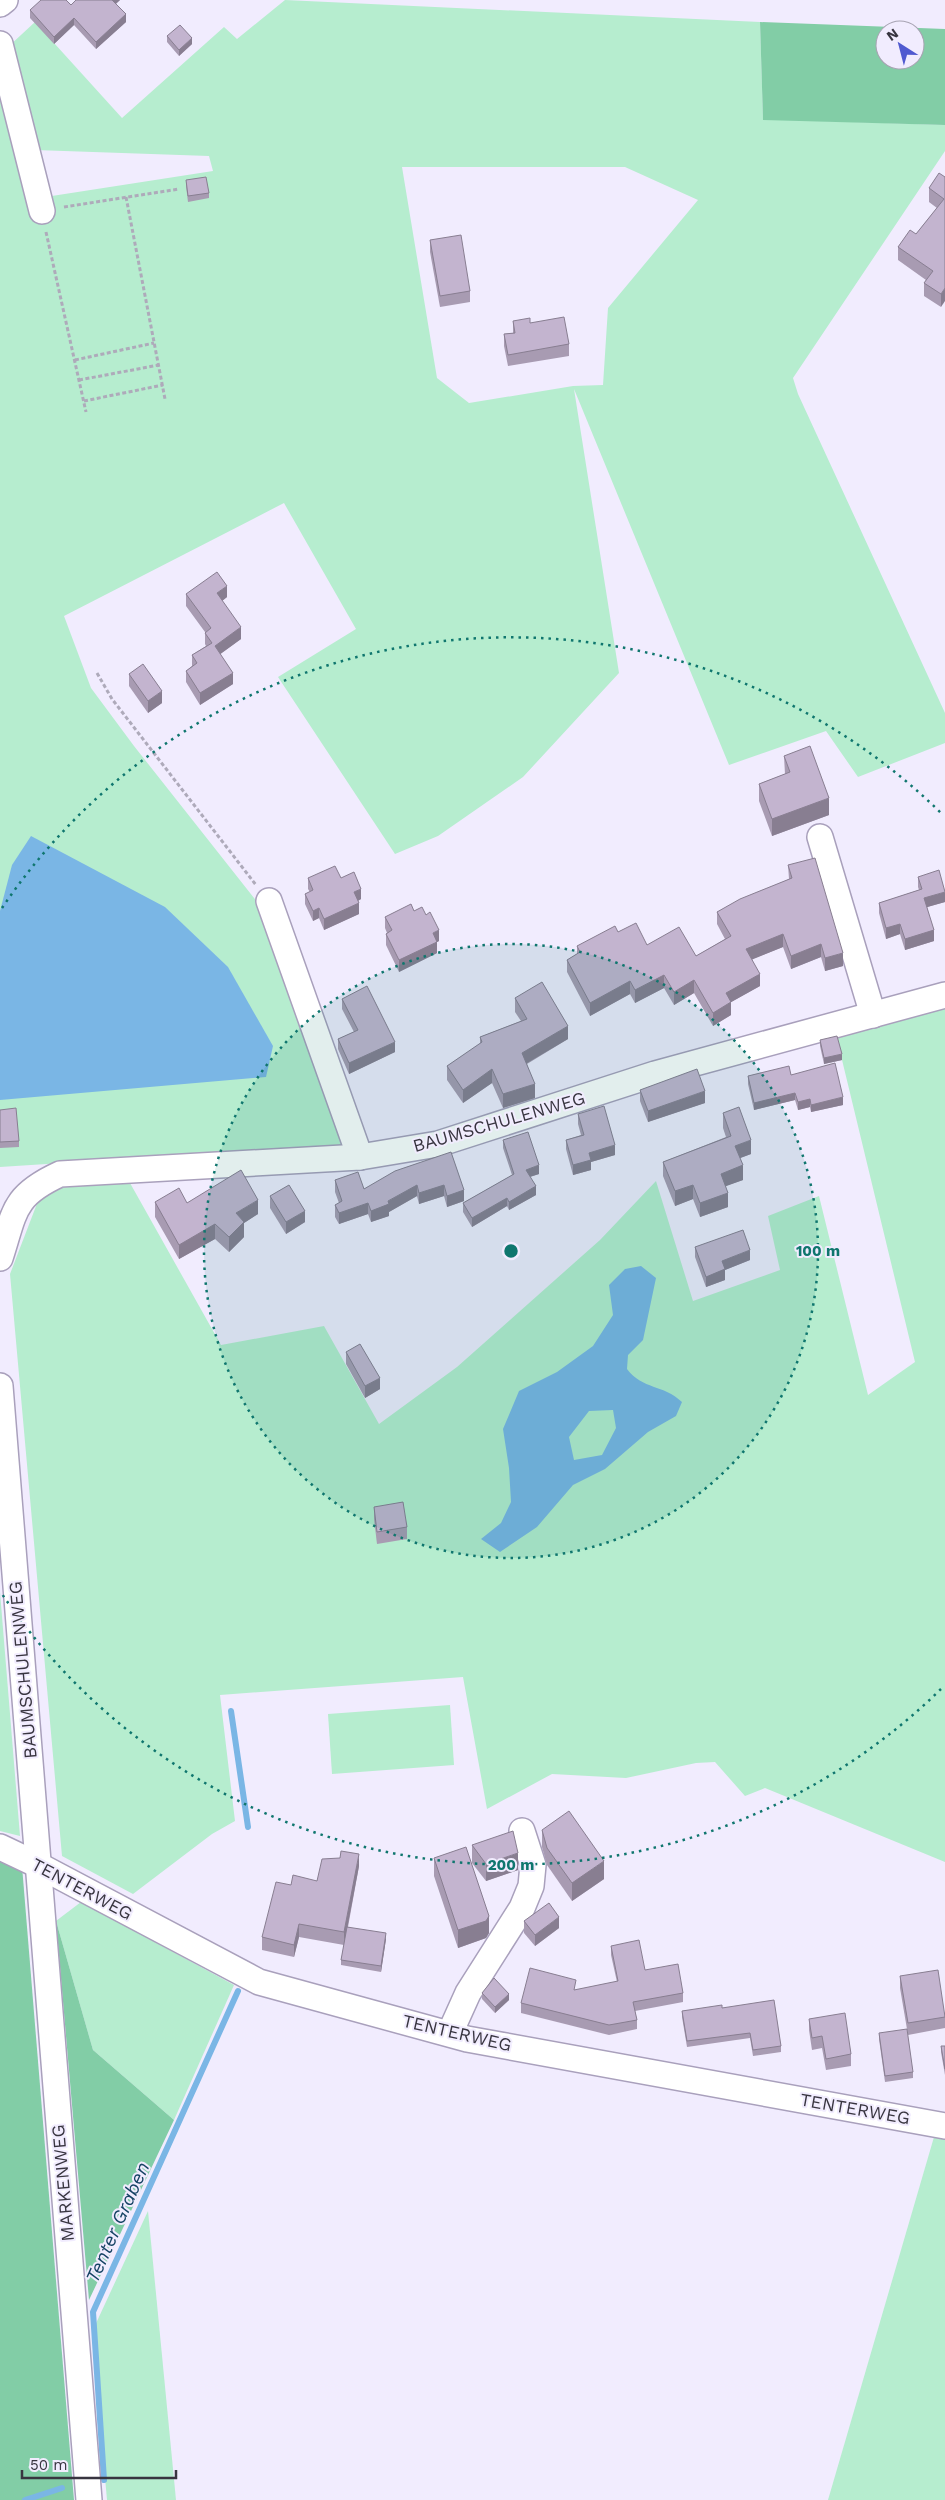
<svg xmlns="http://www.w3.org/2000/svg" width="945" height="2500" viewBox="0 0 945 2500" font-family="'Work Sans',sans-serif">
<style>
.green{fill:#b6edcf;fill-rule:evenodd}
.forest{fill:#82cda6;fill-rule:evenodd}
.water{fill:#7ab6e5;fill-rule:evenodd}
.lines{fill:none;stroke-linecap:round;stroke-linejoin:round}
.stream{stroke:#7ab6e5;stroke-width:6}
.minor-casing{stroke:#a9a0bc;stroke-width:28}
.path{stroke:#aeaaba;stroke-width:3;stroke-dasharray:4 2.5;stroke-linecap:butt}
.minor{stroke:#fff;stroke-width:25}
.wall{fill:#a89bb2}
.shaded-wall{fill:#887e91}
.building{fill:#c3b4cf;stroke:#887e91}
.ring{fill:none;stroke:#0f766e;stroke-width:2.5;stroke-dasharray:2.5 5}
.labels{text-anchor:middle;stroke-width:4;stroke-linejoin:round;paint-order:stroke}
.street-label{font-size:18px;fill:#383540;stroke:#f1ecfe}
.water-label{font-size:19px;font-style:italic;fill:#164364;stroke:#f1ecfe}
.centre{fill:#0f766e;stroke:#f1ecfe;stroke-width:2.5}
.ring-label{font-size:15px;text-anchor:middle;font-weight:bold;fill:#0f766e;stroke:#f1ecfe;stroke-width:4;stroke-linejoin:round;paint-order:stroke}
</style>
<rect width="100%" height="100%" fill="#f1ecfe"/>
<g class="green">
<path d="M285 0 760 22 763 119 945 125V151L793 378 798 394 945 713V743L858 777 826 731 729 765 574 389 619 673 523 777 438 836 395 854 278 677 356 629 284 503 64 616 91 688 134 746 262 908 342 1145 0 1167V95L26 200 213 171 209 156 35 150 8 47 35 22 122 118 224 27 237 39ZM402 167H625L698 200 608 308 603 385 573 386 469 403 437 378Z"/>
<path d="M945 1006V1862L765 1788 745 1796 715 1762 696 1763 626 1778 552 1774 487 1809 463 1677 220 1695 235 1821 212 1834 133 1894 62 1856 10 1274 38 1201 55 1188 130 1183 221 1345 324 1326 379 1424 457 1367 600 1240 656 1181 693 1301 780 1270 768 1216 819 1196 868 1395 915 1362 836 1035Z"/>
<path d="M0 1592 20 1836 0 1831Z"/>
<path d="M450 1705 454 1765 332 1774 328 1714Z"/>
<path d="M81 1902 234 1985 174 2120 93 2050 56 1921Z"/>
<path d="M934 2137 945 2139V2500H828Z"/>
<path d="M148 2211 176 2500H107L92 2332Z"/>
</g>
<g class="forest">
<path d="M760 22 945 29V125L763 120ZM885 30H915V60H885Z"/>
<path d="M0 1860 22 1866 74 2500H0Z"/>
<path d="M56 1921 93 2050 174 2120 89 2300Z"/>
</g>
<g class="water">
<path d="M31 836 165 907 228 967 273 1046 266 1077 0 1100V911L12 865Z"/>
<path d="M641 1266 656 1278 643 1340 628 1355 627 1369C643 1390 663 1384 682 1402L676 1416 648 1432 605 1469 573 1485 537 1527 500 1552 481 1539 501 1523 511 1502 509 1468 503 1429 519 1391 557 1372 593 1346 613 1315 609 1285 625 1269ZM613 1410 616 1428 602 1455 574 1460 569 1437 589 1411Z"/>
</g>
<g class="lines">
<g class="stream">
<path d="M231 1711 248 1827"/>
<path d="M104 2480 93 2312 238 1991"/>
<path d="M25 2500 62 2488"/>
</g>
<g class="minor-casing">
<g id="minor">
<path d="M0 4 5 0"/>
<path d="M0 44 42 211"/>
<path d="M820 837 873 1015"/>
<path d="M269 901 360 1157"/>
<path d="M0 1258C15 1212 12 1196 60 1174L360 1157 438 1144 655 1074 945 995"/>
<path d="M0 1386 89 2500"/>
<path d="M0 1847 38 1865 259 1982 467 2039 945 2126"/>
<path d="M450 2033 468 1993 522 1908 531 1886 533 1865 522 1831"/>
</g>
</g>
<g class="path">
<path d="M126 197 165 399"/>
<path d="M64 207 179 189"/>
<path d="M46 232 86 412"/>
<path d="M75 360 154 343"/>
<path d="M79 380 159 365"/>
<path d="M84 401 163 385"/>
<path d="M97 673 112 699 256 885"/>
</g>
<use href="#minor" class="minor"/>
</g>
<g class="wall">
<path d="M76 0H120L116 4 126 22 96 49 74 25 54 44 30 18V10L71 5Z"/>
<path d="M167 36 192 44 179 56 167 42Z"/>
<path d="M945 177 941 307 924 296V283L926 280 898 260V247L916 234 937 208 929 202V188Z"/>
<path d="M186 180 209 193V198L188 202 186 186Z"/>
<path d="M430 240 470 291V302L440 307 430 252Z"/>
<path d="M513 321 530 323 569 344V356L508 366 504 346V334L513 333Z"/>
<path d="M186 594 227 597 222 601 241 639 220 654 233 684 200 705 186 682V671L192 666V655L206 646 205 644V632L186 606Z"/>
<path d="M129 674 162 703 148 713 129 686Z"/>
<path d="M784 756 829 815 772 836 759 801V784L785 774Z"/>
<path d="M788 865 843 966 825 971 821 957 791 969 783 947 752 959 760 986 731 1002V1015L713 1026 694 993 674 1005 664 988 635 1003 630 994 590 1016 567 972V960L577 954V946L618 932 647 945 696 956 725 939 717 924V912L789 879Z"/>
<path d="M918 877 945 902 927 907 934 941 905 950 900 934 886 939 879 913V903L919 890 918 887Z"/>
<path d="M308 878 361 899 358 901 359 914 324 930 319 918 313 921 305 904V894L310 892 308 889Z"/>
<path d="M414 911 439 941 437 942V953L399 972 386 945V934L387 933 385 928V917Z"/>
<path d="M515 998 568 1039 527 1064 535 1098 503 1108 492 1083 463 1103 447 1080V1066L480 1044V1037L521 1021 515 1012Z"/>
<path d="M342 999 395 1052 349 1074 338 1049V1039L354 1032 342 1009Z"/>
<path d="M820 1040 842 1060 824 1064 820 1046Z"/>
<path d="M791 1075 843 1105 811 1112 810 1107 798 1110 795 1100 754 1110 748 1084V1076Z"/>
<path d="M640 1090 705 1103 648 1122 640 1101Z"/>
<path d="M0 1110 19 1141V1147L0 1148Z"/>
<path d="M723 1113 751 1154 740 1158 743 1180 725 1186 728 1207 700 1217 693 1199 675 1206 663 1176V1162L726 1137 723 1128Z"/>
<path d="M578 1114 615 1155 591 1162V1170L573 1175 566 1149V1140L581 1135 578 1124Z"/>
<path d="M503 1140 539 1174 530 1177 536 1195 509 1210 507 1206 472 1227 463 1212V1203L512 1175 503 1148Z"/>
<path d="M451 1152 464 1201 447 1207 444 1196 419 1204 417 1196 389 1212V1216L371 1222 368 1214 339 1224 335 1217V1205L339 1203 335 1192V1180L364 1189Z"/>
<path d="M270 1196 305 1222 286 1234 270 1208Z"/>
<path d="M155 1202 187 1203 258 1214 244 1223V1237L229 1252 215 1239 179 1259 155 1217Z"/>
<path d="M695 1247 750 1260 725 1270V1280L706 1287 695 1257Z"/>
<path d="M346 1352 380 1389 365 1398 346 1364Z"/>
<path d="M374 1507 407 1527V1539L377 1544 374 1519Z"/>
<path d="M542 1830 604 1879 572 1901 547 1865 542 1847Z"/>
<path d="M472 1845 518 1870 486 1881 472 1863Z"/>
<path d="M434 1858 489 1933 486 1938 458 1948 434 1876Z"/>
<path d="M359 1866 348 1927 386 1939 381 1972 341 1965V1960L344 1945 299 1937 294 1957 262 1950V1937L291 1885 317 1881Z"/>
<path d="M524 1921 559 1928 535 1946 524 1933Z"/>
<path d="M611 1946 645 1970 683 1993V2002L635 2011 637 2020V2029L609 2035 521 2013V2003L576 1990 617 1982 611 1955Z"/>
<path d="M900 1976 945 2013V2028L908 2035 900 1988Z"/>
<path d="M482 1993 509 2000 495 2013 482 1999Z"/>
<path d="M722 2008 781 2046V2052L753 2056 750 2038 687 2047 682 2017V2011Z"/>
<path d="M809 2019 851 2054V2066L826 2070 822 2048 812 2050 809 2030Z"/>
<path d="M879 2033 913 2072V2078L885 2082 879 2039Z"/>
<path d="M941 2046H945V2075L941 2052Z"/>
</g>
<g class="shaded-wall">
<path d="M112 0H120L112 7Z"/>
<path d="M126 14V22L96 49V42Z"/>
<path d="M74 18V25L54 44V37Z"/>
<path d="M192 38V44L179 56V50Z"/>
<path d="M945 288V301L941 307V294Z"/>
<path d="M227 586V597L217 605V593Z"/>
<path d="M241 627V639L215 658V646Z"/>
<path d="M233 673V684L200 705V693Z"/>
<path d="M162 691V703L148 713V701Z"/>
<path d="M829 798V815L772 836V819Z"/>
<path d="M361 889V899L354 903V892Z"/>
<path d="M945 892V902L924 908V898Z"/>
<path d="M359 903V914L324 930V919Z"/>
<path d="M319 908V918L313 921V911Z"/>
<path d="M900 924V934L886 939V928Z"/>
<path d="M439 930V941L433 944V933Z"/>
<path d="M934 930V941L905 950V939Z"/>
<path d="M783 934V947L746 962V949Z"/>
<path d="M437 942V953L399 972V960Z"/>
<path d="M821 944V957L791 969V956Z"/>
<path d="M843 953V966L825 971V958Z"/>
<path d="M760 974V986L726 1005V993Z"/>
<path d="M664 975V988L635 1003V990Z"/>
<path d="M694 980V993L674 1005V992Z"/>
<path d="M630 981V994L590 1016V1003Z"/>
<path d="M731 1002V1015L713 1026V1013Z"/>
<path d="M568 1026V1039L522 1066V1053Z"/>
<path d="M395 1042V1052L349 1074V1063Z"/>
<path d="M842 1054V1060L824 1064V1058Z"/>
<path d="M492 1069V1083L463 1103V1090Z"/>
<path d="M535 1084V1098L503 1108V1094Z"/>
<path d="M705 1091V1103L648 1122V1111Z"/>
<path d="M795 1093V1100L754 1110V1103Z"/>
<path d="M843 1097V1105L811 1112V1105Z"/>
<path d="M810 1099V1107L798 1110V1102Z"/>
<path d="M751 1140V1154L735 1160V1146Z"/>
<path d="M615 1145V1155L591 1162V1170L573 1175V1165L589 1153Z"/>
<path d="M539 1165V1174L526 1178V1170Z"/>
<path d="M743 1165V1180L721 1188V1174Z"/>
<path d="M417 1185V1196L389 1212V1216L371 1222V1211Z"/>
<path d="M444 1185V1196L419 1204V1193Z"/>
<path d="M693 1185V1199L675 1206V1191Z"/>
<path d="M536 1186V1195L509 1210V1202Z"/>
<path d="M464 1190V1201L447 1207V1196Z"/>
<path d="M728 1193V1207L700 1217V1203Z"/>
<path d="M507 1198V1206L472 1227V1218Z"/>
<path d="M258 1200V1214L244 1223V1237L229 1252V1237L236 1213Z"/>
<path d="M368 1203V1214L339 1224V1213Z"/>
<path d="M305 1211V1222L286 1234V1222Z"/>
<path d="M215 1224V1239L179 1259V1245Z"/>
<path d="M750 1250V1260L725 1270V1280L706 1287V1277L722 1261Z"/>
<path d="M380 1378V1389L365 1398V1386Z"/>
<path d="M518 1853V1870L486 1881V1864Z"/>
<path d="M359 1854V1866L344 1945V1932Z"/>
<path d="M604 1861V1879L572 1901V1883Z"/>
<path d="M489 1916V1933L486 1938 458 1948V1930Z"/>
<path d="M559 1917V1928L535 1946V1935Z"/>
<path d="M299 1924V1937L294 1957V1945Z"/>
<path d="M386 1933V1939L381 1972V1966Z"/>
<path d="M509 1994V2000L495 2013V2007Z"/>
</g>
<g class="building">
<path d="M41 0H66L71 5 76 0H112L126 14 96 42 74 18 54 37 30 10Z"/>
<path d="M180 25 192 38 179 50 167 36Z"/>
<path d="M939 173 945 177V288L941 294 924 283 933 271 898 247 910 230 916 234 944 199 929 188Z"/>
<path d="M206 177 209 193 188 196 186 180Z"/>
<path d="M461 235 470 291 440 296 430 240Z"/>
<path d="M564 317 569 344 508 355 504 334 515 333 513 321 530 318V323Z"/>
<path d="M217 572 227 586 217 593 241 627 215 646 233 673 200 693 186 671 197 663 192 655 212 643 205 633 211 628 186 594Z"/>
<path d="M143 664 162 691 148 701 129 674Z"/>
<path d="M810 746 829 798 772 819 759 784 790 772 784 756Z"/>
<path d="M815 858 843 953 825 958 821 944 791 956 783 934 746 949 760 974 726 993 731 1002 713 1013 694 980 674 992 664 975 635 990 630 981 590 1003 567 960 580 952 577 946 615 926 618 932 636 923 647 945 679 927 696 956 731 936 717 912 740 899 792 878 788 865Z"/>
<path d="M335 866 341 878 354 872 361 889 354 892 359 903 324 919 319 908 313 911 305 894 313 890 308 878Z"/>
<path d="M939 870 945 892 924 898 934 930 905 939 900 924 886 928 879 903 922 889 918 877Z"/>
<path d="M411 904 414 911 422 907 426 915 430 912 439 930 433 933 437 942 399 960 386 934 392 930 385 917Z"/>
<path d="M542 982 568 1026 522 1053 535 1084 503 1094 492 1069 463 1090 447 1066 482 1042 480 1037 527 1019 515 998Z"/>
<path d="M367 986 395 1042 349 1063 338 1039 358 1030 342 999Z"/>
<path d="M837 1036 842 1054 824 1058 820 1040Z"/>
<path d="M835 1063 843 1097 811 1105 810 1099 798 1102 795 1093 754 1103 748 1076 789 1066 791 1075Z"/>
<path d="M697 1069 705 1091 648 1111 640 1090Z"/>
<path d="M604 1106 615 1145 589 1153 591 1160 573 1165 566 1140 584 1135 578 1114Z"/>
<path d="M739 1107 751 1140 735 1146 743 1165 721 1174 728 1193 700 1203 693 1185 675 1191 663 1162 731 1136 723 1113Z"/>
<path d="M16 1108 19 1141 0 1142V1110Z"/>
<path d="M528 1132 539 1165 526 1170 536 1186 509 1202 507 1198 472 1218 463 1203 514 1174 503 1140Z"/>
<path d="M451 1152 464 1190 447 1196 444 1185 419 1193 417 1185 388 1201 389 1204 371 1211 368 1203 339 1213 335 1205 342 1201 335 1180 358 1172 364 1189 395 1171Z"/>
<path d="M241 1170 258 1200 236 1213 244 1222 229 1237 215 1224 179 1245 155 1202 179 1188 187 1203Z"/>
<path d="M289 1185 305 1211 286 1222 270 1196Z"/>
<path d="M743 1230 750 1250 722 1261 725 1269 706 1277 695 1247Z"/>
<path d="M360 1344 380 1378 365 1386 346 1352Z"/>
<path d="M403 1502 407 1527 377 1532 374 1507Z"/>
<path d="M569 1811 604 1861 572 1883 547 1848 542 1830Z"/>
<path d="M513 1831 518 1853 486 1864 472 1845Z"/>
<path d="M466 1847 489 1916 486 1921 458 1930 434 1858Z"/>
<path d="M341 1851 359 1854 344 1932 299 1924 294 1945 262 1937 276 1882 291 1885 293 1875 317 1881 322 1859 340 1858Z"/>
<path d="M549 1903 559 1917 535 1935 524 1921Z"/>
<path d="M347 1927 386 1933 381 1966 341 1960Z"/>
<path d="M639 1940 645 1970 678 1964 683 1993 633 2002 637 2020 609 2025 521 2003 530 1968 576 1980 574 1990 618 1981 611 1946Z"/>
<path d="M938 1970 945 2017 908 2023 900 1976Z"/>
<path d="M494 1978 509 1994 495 2007 482 1993Z"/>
<path d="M774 2000 781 2046 753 2050 750 2033 687 2041 682 2011 722 2005V2008Z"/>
<path d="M845 2013 851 2054 826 2059 822 2036 812 2038 809 2019Z"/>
<path d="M907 2029 913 2072 885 2076 879 2033Z"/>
<path d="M941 2046H945V2069Z"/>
</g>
<circle cx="511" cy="1251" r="307" fill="#0f766e" fill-opacity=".12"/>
<g class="ring">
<circle cx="511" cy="1251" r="307"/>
<path d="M941 1689A614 614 0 0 1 2 1594M2 908A614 614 0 0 1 941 813"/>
</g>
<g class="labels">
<g class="street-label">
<text transform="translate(499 1122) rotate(-16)" y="6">BAUMSCHULENWEG</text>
<text transform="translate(23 1670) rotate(-95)" y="6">BAUMSCHULENWEG</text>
<text transform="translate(82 1889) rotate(28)" y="6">TENTERWEG</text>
<text transform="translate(457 2033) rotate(13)" y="6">TENTERWEG</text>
<text transform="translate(855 2109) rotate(10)" y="6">TENTERWEG</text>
<text transform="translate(63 2183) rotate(-95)" y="6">MARKENWEG</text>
</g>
<g class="water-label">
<text transform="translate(117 2222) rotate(-66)" y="7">Tenter Graben</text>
</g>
</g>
<circle cx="511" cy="1251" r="8" class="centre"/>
<g class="ring-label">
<text x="818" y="1256">100 m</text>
<text x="511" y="1870">200 m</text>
</g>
<g transform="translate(900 45) rotate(324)"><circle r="24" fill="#f1ecfe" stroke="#a7a3b2"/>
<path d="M0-4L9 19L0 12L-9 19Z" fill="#505ad0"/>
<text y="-8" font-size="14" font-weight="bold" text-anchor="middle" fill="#383540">N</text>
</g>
<path d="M22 2470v8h154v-8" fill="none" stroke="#383540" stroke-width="2.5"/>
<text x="30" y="2470" font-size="15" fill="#383540" stroke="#f1ecfe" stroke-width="4" paint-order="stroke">50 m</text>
</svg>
